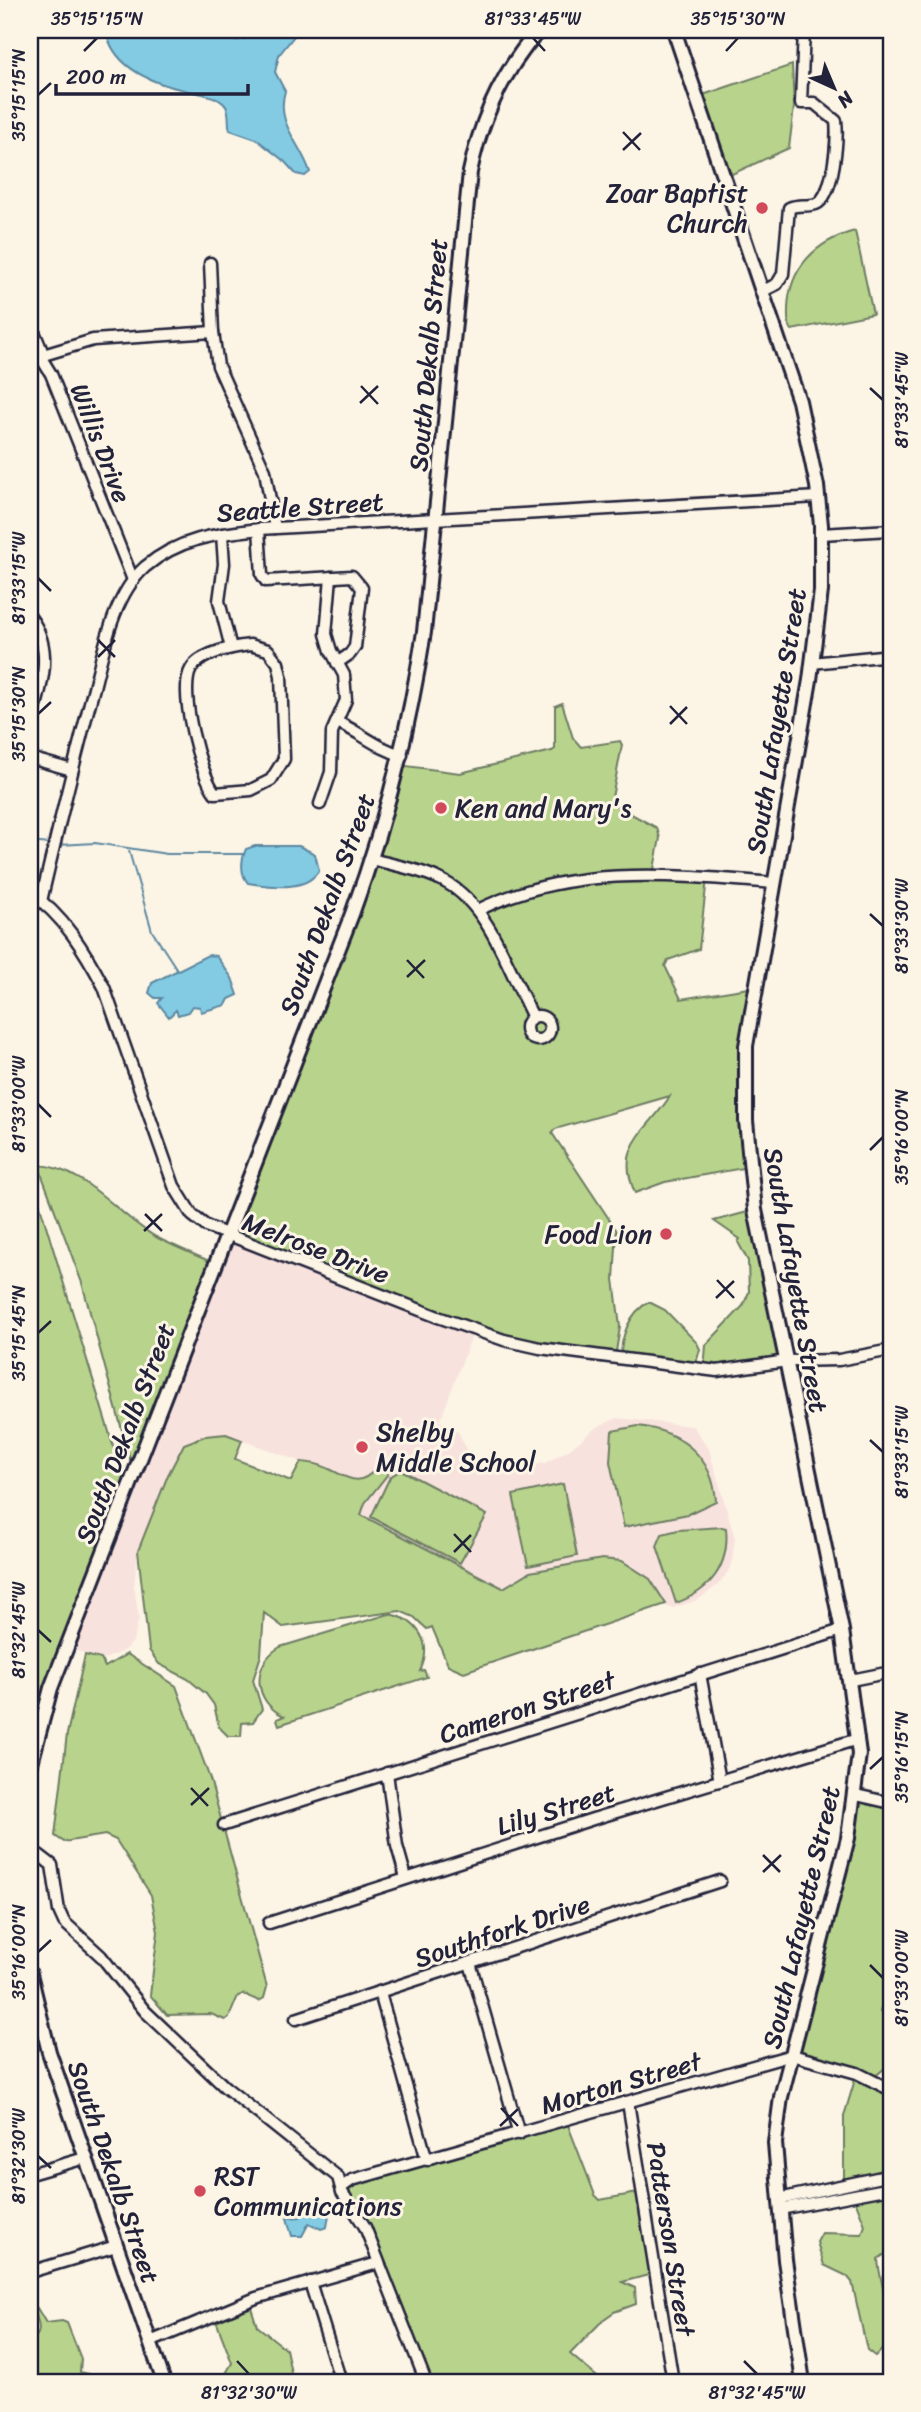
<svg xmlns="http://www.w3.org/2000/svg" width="921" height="2412" viewBox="0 0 921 2412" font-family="Sriracha,sans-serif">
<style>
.built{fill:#f8e2de}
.green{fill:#b8d48c;stroke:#6d7b64;stroke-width:2}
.water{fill:#82cbe3;stroke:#5c87a0;stroke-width:2}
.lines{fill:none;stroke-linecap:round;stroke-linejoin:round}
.stream{stroke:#5c87a0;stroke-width:2}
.minor-casing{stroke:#22223b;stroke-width:15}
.major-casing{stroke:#22223b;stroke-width:18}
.minor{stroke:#fcf5e5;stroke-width:10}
.major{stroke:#fcf5e5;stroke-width:12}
.ticks{fill:none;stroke:#22223b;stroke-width:2.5}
.poi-dot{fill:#d1495b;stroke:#fcf5e5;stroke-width:2.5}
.labels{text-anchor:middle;stroke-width:6;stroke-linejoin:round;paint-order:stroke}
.poi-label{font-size:26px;fill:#22223b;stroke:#fcf5e5;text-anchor:start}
.street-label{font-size:26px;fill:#22223b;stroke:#fcf5e5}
.neatline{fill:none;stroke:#22223b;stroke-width:2.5}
.ticks-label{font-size:18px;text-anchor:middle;fill:#22223b}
</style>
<rect width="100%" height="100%" fill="#fcf5e5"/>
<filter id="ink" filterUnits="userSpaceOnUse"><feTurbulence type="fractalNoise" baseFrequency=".0143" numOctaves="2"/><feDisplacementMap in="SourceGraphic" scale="14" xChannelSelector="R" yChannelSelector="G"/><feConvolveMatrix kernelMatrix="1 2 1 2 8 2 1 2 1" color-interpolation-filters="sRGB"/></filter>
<g filter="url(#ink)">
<path class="built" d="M226 1236 474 1330 440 1421 459 1433 471 1460 485 1469 501 1471 545 1463 570 1449 594 1429 617 1418 693 1426 709 1449 735 1538 731 1568 718 1585 698 1600 673 1608 667 1607 650 1579 623 1561 602 1559 519 1577 503 1588 494 1586 473 1572 361 1515 365 1503 391 1470 377 1467 367 1477 347 1479 322 1465 301 1462 226 1434 195 1439 184 1445 178 1456 138 1551 134 1587 139 1619 133 1642 123 1651 105 1659 66 1648Z"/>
<g class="green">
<path d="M792 65 794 107 789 148 730 175 703 95Z"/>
<path d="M855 231 873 314 792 330C787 323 788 317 788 309 789 268 816 241 855 231Z"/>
<path d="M562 703 573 738 581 747 620 741 622 745 611 803 657 828 660 838 653 874 707 878 699 949 668 960 665 966 681 999 755 987 752 1005 749 1167 665 1182 635 1193C614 1144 648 1132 670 1096L555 1129 552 1133 617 1231 614 1279 620 1327 615 1358 504 1340 226 1236 313 1013 399 765 460 773 552 751 555 749V706Z"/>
<path d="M38 1165C86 1168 116 1214 156 1237 175 1247 196 1255 216 1264L134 1474 82 1283Z"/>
<path d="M30 1173 127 1491 85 1598 30 1767Z"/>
<path d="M755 1210 787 1361 704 1371 706 1345 743 1306 749 1292 748 1261 738 1242 740 1239 714 1221Z"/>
<path d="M649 1302 665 1310 697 1343 700 1349 694 1370 621 1359C620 1339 629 1312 649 1302Z"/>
<path d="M638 1426C681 1431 713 1457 716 1501L688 1514 624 1527 610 1462 612 1431Z"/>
<path d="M226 1434 242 1440 235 1459 291 1481 301 1462C309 1463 315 1463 322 1466 344 1473 355 1492 377 1468L391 1470 365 1503 361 1515 503 1588 530 1572 602 1559 622 1561 650 1579 666 1604 464 1672 448 1665 432 1627 427 1629 414 1617 400 1611 283 1627 264 1613 261 1655 253 1680 262 1709 253 1722 242 1723 241 1736H228L219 1727 214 1705 206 1694 188 1679 159 1664 149 1650 138 1551 168 1475 184 1444 205 1436Z"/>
<path d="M401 1470 487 1515 460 1563 371 1517 390 1477Z"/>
<path d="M563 1484 577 1556 528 1566 513 1495Z"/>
<path d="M722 1527 726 1528C730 1566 710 1591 676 1603L657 1546 662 1534 678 1530Z"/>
<path d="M389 1614C417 1619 434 1643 420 1671L424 1670 427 1677 279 1725 277 1719 284 1716C253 1702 251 1664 280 1647Z"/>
<path d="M127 1654 176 1686 210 1779 267 1987 264 1998 259 2001 243 1994 238 1996 229 2017 225 2020 211 2014 167 2015 150 1995 158 1932 151 1895 116 1840 105 1835 64 1842 55 1836 67 1734 85 1655 101 1659 105 1667Z"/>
<path d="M856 1795 891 1803V1969L880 2012H891V2063L873 2078 891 2090V2175L844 2184V2116L857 2073 792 2055Z"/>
<path d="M566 2120 595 2195 600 2200 643 2192 656 2273 622 2282 635 2288 636 2304 614 2312 604 2319 570 2354 603 2382H426L343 2185Z"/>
<path d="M891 2188V2250L878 2259C879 2286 903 2338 875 2356L867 2350 852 2282 847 2276 824 2265 817 2242 822 2233 862 2234 865 2225 853 2195Z"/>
<path d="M250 2304 257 2326 286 2349 293 2382H221L232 2363 215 2318Z"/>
<path d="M37 2308 46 2323 62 2321 67 2323 81 2359 80 2372 96 2376 99 2382H30V2340C44 2335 38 2323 35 2312Z"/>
</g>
<g class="water">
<path d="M106 30H211L234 41 246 38 253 30H293L294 36 279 55 275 72 285 91C275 124 301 143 310 172L305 176 296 174 284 161 256 139 230 130C227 122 231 112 225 105 216 95 201 94 189 91 154 84 113 69 106 30Z"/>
<path d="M255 846H299L315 854 319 870C306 893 270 886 248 883 240 874 241 860 246 849Z"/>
<path d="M208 955 216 956 232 978 238 995 229 999 226 1005 201 1012 200 1007 192 1006 188 1012 178 1015 176 1010 169 1017 158 1003 162 998H155L149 993 152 983Z"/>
<path d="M313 2209 329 2215 327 2227 321 2229 309 2223 302 2236H292L287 2218 300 2217 304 2211Z"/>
</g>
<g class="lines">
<g class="stream">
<path d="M30 842 50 844"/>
<path d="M59 845 95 843 167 854H244"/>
<path d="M129 851 152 931 178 971"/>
</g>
<g class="minor-casing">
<g id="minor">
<path d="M210 263 213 332 218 366 265 471 275 528"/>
<path d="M763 291 777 284 783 274 789 208C798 204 807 207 816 204 834 196 838 138 836 121L814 103H801L804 30"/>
<path d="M30 322 42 351 40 356 51 374 133 580"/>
<path d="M40 356 93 340 213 332"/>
<path d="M259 529 262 575 266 581 352 576 362 588 355 647 350 654 337 663"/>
<path d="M222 534 224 564 219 601 231 648"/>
<path d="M821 534 891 530"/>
<path d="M30 617C56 651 40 690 30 727"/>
<path d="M250 645 268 650 278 663 281 676 284 759 271 780 251 790 215 793C200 774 178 691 191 669 200 653 233 647 250 645Z"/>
<path d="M812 663 891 655"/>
<path d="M337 722C360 732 378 749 402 755"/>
<path d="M30 758 72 770"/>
<path d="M320 804 331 772 332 732 346 700 344 675 331 651 326 634 331 577"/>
<path d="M372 859C396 866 424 870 445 882 490 906 510 974 533 1017"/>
<path d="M30 893C63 914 86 953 104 987L174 1186 192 1215 206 1226 438 1317 504 1340 540 1348 717 1371 787 1361 839 1360 891 1350"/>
<path d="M41 901C57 833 73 766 91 699 103 656 111 598 145 567 179 538 216 534 259 529L818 497"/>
<path d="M478 910C571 864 673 875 773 883"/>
<circle cx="538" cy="1028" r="12"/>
<path d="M700 1674 720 1781"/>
<path d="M851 1680 891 1672"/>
<path d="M387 1773 397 1846 406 1878"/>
<path d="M856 1795 891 1803"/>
<path d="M224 1825 842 1630"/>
<path d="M30 1854 39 1855 52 1865 59 1911 64 1922 101 1956 145 2011 225 2087 338 2177 342 2192 365 2227 426 2382"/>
<path d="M269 1923 593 1819 858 1739"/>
<path d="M470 1963 519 2134"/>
<path d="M380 1993 427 2160"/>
<path d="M296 2019 720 1881"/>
<path d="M628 2102 673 2382"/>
<path d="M30 2174 85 2158"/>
<path d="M342 2187 352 2180 792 2055 857 2073 891 2090"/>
<path d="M779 2199 891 2175"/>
<path d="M780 2209 891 2188"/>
<path d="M30 2272 116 2246"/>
<path d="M310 2282 341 2382"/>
<path d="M150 2342 256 2298 378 2263"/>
</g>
</g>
<g class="major-casing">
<g id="major">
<path d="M674 30 799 401 817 486 821 525V591L810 680 746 1046V1121L755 1210 842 1630 859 1754 848 1838 781 2097 775 2143 785 2260 803 2382"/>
<path d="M30 1767 51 1688 352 914C386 822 409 729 424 632L470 172C481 118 502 72 539 30"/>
<path d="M30 1974 49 2052 164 2382"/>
</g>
</g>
<use href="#minor" class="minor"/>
<use href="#major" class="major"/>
</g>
</g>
<path class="ticks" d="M533 38 545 51M84 51 97 38M726 51 738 38M38 95 51 83M623 132 640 150M623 150 641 133M361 386 378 404M870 388 883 400M360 403 378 386M38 578 51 591M98 640 115 657M98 657 115 640M670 706 687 724M38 714 51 702M670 724 687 707M870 914 883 926M407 960 424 978M407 977 425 960M38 1104 51 1117M870 1150 883 1137M145 1214 162 1231M144 1231 162 1214M717 1280 734 1298M716 1298 734 1281M38 1333 51 1321M870 1440 883 1452M454 1534 471 1552M454 1552 471 1535M38 1630 51 1642M870 1769 883 1757M191 1788 208 1806M191 1805 209 1788M763 1855 780 1872M763 1872 781 1855M38 1952 51 1940M870 1965 883 1978M501 2108 518 2126M500 2126 518 2109M38 2156 51 2168M237 2361 249 2374M744 2361 757 2374"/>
<g class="poi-dot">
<circle cx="762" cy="208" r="7"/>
<circle cx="441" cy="808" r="7"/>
<circle cx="666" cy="1234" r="7"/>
<circle cx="362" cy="1447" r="7"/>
<circle cx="200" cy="2191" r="7"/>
</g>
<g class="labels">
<g class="poi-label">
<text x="748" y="202" text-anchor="end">Zoar Baptist<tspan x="748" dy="30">Church</tspan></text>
<text x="455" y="817">Ken and Mary's</text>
<text x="652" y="1243" text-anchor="end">Food Lion</text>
<text x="376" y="1441">Shelby<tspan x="376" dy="30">Middle School</tspan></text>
<text x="214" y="2185">RST<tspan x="214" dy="30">Communications</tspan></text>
</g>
<g class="street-label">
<text transform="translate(428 355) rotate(-85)" y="9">South Dekalb Street</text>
<text transform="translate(101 443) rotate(69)" y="9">Willis Drive</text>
<text transform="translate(300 507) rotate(-4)" y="9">Seattle Street</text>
<text transform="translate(776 721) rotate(-81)" y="9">South Lafayette Street</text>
<text transform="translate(327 904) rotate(-70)" y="9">South Dekalb Street</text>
<text transform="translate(316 1248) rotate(21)" y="9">Melrose Drive</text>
<text transform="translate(796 1280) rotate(80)" y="9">South Lafayette Street</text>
<text transform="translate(125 1433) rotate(-69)" y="9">South Dekalb Street</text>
<text transform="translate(527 1707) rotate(-18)" y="9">Cameron Street</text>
<text transform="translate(556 1809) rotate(-17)" y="9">Lily Street</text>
<text transform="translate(801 1917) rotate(-77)" y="9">South Lafayette Street</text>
<text transform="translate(502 1931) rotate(-18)" y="9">Southfork Drive</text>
<text transform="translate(621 2083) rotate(-16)" y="9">Morton Street</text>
<text transform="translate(114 2172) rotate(71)" y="9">South Dekalb Street</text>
<text transform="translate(671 2239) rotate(81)" y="9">Patterson Street</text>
</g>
</g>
<rect width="921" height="2412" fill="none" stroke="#fcf5e5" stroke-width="77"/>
<g transform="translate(834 88) rotate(136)" stroke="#fcf5e5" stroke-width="5" paint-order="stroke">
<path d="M0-5L12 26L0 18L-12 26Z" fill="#22223b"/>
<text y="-10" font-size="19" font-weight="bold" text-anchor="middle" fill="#22223b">N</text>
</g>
<path d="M56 84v10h192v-10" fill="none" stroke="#22223b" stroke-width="3.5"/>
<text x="66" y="84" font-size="21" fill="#22223b" stroke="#fcf5e5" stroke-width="5" paint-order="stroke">200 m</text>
<rect x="38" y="38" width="845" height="2336" class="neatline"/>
<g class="ticks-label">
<text x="97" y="25">35°15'15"N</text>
<text x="533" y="25">81°33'45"W</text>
<text x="738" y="25">35°15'30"N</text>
<text transform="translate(19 95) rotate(-90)" y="6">35°15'15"N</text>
<text transform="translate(902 400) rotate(-90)" y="6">81°33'45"W</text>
<text transform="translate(19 578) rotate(-90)" y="6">81°33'15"W</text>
<text transform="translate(19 714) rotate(-90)" y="6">35°15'30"N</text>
<text transform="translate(902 926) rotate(-90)" y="6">81°33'30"W</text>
<text transform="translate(19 1104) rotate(-90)" y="6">81°33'00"W</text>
<text transform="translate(902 1137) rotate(-90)" y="6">35°16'00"N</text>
<text transform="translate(19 1333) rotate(-90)" y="6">35°15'45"N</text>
<text transform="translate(902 1452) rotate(-90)" y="6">81°33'15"W</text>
<text transform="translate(19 1630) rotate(-90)" y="6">81°32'45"W</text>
<text transform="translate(902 1757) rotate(-90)" y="6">35°16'15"N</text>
<text transform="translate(19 1952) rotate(-90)" y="6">35°16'00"N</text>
<text transform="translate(902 1978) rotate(-90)" y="6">81°33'00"W</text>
<text transform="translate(19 2156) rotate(-90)" y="6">81°32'30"W</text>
<text x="249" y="2399">81°32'30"W</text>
<text x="757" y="2399">81°32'45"W</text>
</g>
</svg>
